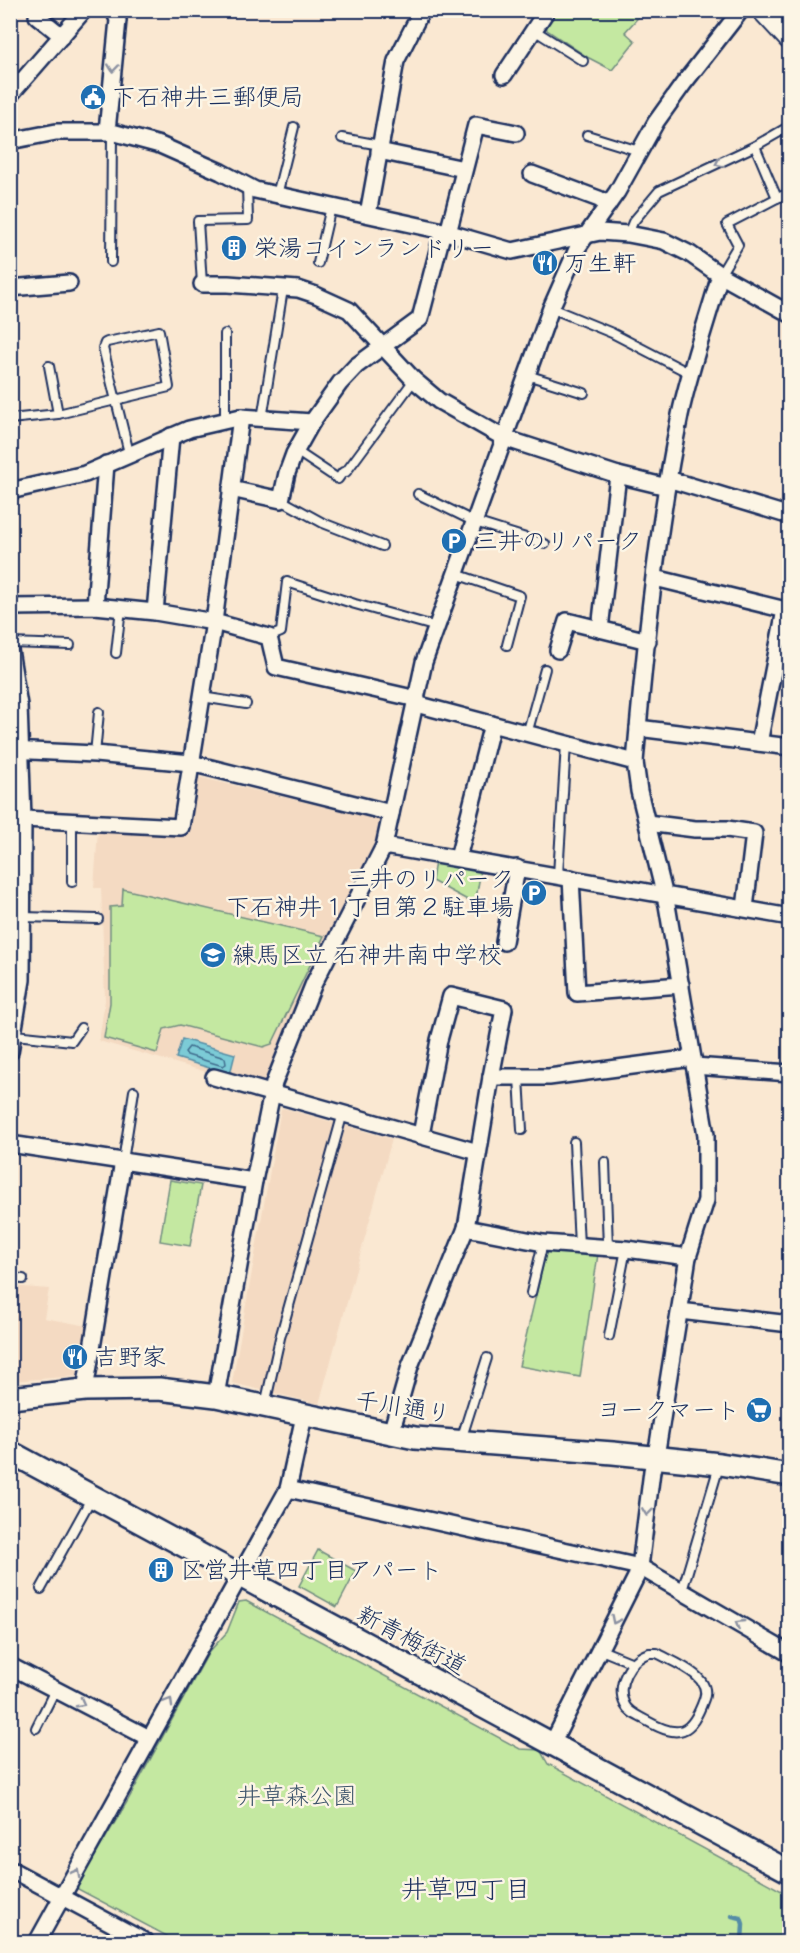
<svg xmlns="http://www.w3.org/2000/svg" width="800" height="1953" viewBox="0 0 800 1953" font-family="Caveat,'Klee One',sans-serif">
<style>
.built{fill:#f4dac2}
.green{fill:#c4e8a1;stroke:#708c80;stroke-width:1.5}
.water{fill:#7bcbd6;stroke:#558da6;stroke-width:1.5}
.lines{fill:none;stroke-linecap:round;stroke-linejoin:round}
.shore{stroke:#416d8e;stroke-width:1.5}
.stream{stroke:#558da6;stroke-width:4.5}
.lane-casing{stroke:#1b2f5e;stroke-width:12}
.street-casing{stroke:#1b2f5e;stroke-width:20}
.secondary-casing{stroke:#1b2f5e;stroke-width:26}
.primary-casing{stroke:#1b2f5e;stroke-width:28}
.lane{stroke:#fcf5e5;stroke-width:8}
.street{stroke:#fcf5e5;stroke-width:15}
.secondary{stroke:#fcf5e5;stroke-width:21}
.primary{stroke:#fcf5e5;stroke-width:24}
.oneway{stroke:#8c92a2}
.labels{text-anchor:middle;stroke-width:5;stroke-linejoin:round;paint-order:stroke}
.poi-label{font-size:24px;fill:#1b2f5e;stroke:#fcf5e5;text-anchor:start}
.street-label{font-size:24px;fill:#1b2f5e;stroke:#fcf5e5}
.park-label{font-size:24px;fill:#3d546b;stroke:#fcf5e5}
.neighbourhood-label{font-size:26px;fill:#1b2f5e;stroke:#fcf5e5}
</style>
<rect width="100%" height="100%" fill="#fae8d2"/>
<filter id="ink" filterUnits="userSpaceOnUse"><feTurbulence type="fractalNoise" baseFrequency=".0167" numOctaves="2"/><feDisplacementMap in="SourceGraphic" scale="12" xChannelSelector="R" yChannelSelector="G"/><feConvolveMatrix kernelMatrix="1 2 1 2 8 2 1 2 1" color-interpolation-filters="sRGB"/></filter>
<g filter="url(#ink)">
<g class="built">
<path d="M198 777 382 820 378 845 266 1089 99 1041 105 1000 101 888H94L98 829 187 832 193 785Z"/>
<path d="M283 1108 392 1139 319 1404 232 1383 281 1109Z"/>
<path d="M10 1286 49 1289 44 1318 88 1326 79 1376 11 1381Z"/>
</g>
<g class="green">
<path d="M555 11H644L625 32 635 41 612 70 589 58 547 30 546 23Z"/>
<path d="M435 861 481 870 475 904 432 881Z"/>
<path d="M123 889 324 936 272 1044 263 1047 180 1025 164 1029 157 1053 104 1038 110 1003V907L122 906Z"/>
<path d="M170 1180 201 1185 190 1246 160 1241Z"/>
<path d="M550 1249 598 1254 580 1377 519 1366 546 1253Z"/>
<path d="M318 1550 356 1571 337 1607 299 1586Z"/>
<path d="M246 1601 520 1749 540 1750 548 1764 789 1895V1942H178L76 1888 127 1802 209 1652 227 1632 239 1602Z"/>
</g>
<path class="water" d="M182 1039 235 1054 230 1074 176 1058Z"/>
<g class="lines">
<path class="shore" d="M189 1047 225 1058 226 1064 223 1066 187 1055 185 1052Z"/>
<path class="stream" d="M732 1916 741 1918 743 1924 742 1942"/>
<g class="lane-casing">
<g id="lane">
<path d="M534 30 583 61"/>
<path d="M587 135 639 151"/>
<path d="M342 138 380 145"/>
<path d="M755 146 777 198"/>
<path d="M277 195 294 127"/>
<path d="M628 234 633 222 659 191 755 146 790 126"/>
<path d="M111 262 112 132"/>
<path d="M318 263 331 207"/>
<path d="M720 275 738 245 727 224 777 198 790 193"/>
<path d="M202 284 198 221 248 220 247 186"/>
<path d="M551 308 612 333 691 374"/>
<path d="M225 334V421"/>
<path d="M49 366 58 414"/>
<path d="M527 375 584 393"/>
<path d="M788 403 790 400"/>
<path d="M10 419 58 414 169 387 159 331 107 342 105 343 103 348 129 453"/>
<path d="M262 419 283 289"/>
<path d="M296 451 338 479 343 472H346L414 380"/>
<path d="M418 494 475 522 545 544"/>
<path d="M281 500 323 523 382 546"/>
<path d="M456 574 520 596 507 645"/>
<path d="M269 637 281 632 287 582 355 604 437 627"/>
<path d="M10 643 70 645"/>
<path d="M116 653 121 608"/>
<path d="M202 697 246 704"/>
<path d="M527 734 545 669"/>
<path d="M95 754 99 712"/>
<path d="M558 875 566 744"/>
<path d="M72 882V821"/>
<path d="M23 917 98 919"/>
<path d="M15 1035 72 1041 81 1028"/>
<path d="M519 1077 522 1130"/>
<path d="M574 1142 579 1246"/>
<path d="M123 1161 134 1091"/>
<path d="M605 1162 608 1248"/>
<path d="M10 1278 23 1279"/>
<path d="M531 1293 543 1243"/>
<path d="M609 1336 626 1249"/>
<path d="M265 1405 280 1338 343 1113"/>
<path d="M461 1440 487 1358"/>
<path d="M41 1589 92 1497"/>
<path d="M682 1591 719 1466"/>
<path d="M601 1650 633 1663"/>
<path d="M649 1653H657C673 1662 713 1676 704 1699 691 1735 679 1739 647 1721 639 1716 629 1713 625 1705 615 1685 630 1659 649 1653Z"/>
<path d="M36 1728 55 1690"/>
<path d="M116 1942 123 1930"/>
</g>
</g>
<g class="street-casing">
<g id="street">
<path d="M37 16 62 36"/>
<path d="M504 75 547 10"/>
<path d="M10 95 84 10"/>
<path d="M107 131 118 20 114 10"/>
<path d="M10 141 56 132H112L160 145 221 172 255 190 443 231 512 251 600 232 628 234 649 238 664 241 690 254 720 275 790 314"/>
<path d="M379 151 464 169"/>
<path d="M532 174 599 199 608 205"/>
<path d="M368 214 396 61 422 10"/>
<path d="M448 233 476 125 516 133"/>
<path d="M202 284H228L298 289 316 295 349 310 414 380 439 401 504 438 618 475 667 487"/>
<path d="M10 288 69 283"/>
<path d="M668 479 790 516"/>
<path d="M231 489 281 500 287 473 294 454 312 422 340 383 356 366 420 319 443 231"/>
<path d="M10 491 85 474 189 429 241 417 312 422"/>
<path d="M655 578 790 611"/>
<path d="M95 606 106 464"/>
<path d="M10 607 95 606 155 612 214 622 269 637 276 667 417 699"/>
<path d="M155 612 171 436"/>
<path d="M600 629 618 475"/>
<path d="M10 650 19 705 23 819 22 980 10 1052"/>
<path d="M558 650 567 621 648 641"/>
<path d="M416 704 635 762"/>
<path d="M638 728 790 747"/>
<path d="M759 743 785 610"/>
<path d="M10 750 95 754 191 763 391 813"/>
<path d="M23 819 181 827 214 622 241 417"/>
<path d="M647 823 695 829H727L754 833 745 908"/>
<path d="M384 846 790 917"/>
<path d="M458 858 492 724"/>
<path d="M571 878 577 993 681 985"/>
<path d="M504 942 517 868"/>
<path d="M694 1066 790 1073"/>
<path d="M214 1077 478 1152"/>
<path d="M421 1135 439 1040 451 996 504 1009 491 1077"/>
<path d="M10 1144 254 1181"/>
<path d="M466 1228 543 1243 626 1249 688 1257"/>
<path d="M680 1311 790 1324"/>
<path d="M85 1390 123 1161"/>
<path d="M216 1396 254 1181 274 1083 314 983 384 846 424 662 551 308 578 247 617 192 656 122 684 83 741 10"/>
<path d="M391 1433 410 1366 466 1228 491 1077H549L693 1058"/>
<path d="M288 1489 640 1567 790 1654"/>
<path d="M10 1666 149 1738"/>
<path d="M552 1744 636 1577 640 1567 652 1471 658 1444 688 1257 706 1200V1135L667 905 639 791 635 762C645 647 657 528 680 415 690 368 707 321 720 275"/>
<path d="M10 1869 146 1942"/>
<path d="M37 1942 288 1489 304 1416"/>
</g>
</g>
<g class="secondary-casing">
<g id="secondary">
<path d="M10 1398 85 1390 159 1389 216 1396 415 1438 613 1453 720 1464 790 1475"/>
<path d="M10 1452 790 1872"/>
</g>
</g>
<g class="primary-casing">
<path id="primary" d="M765 10 790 37"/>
</g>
<use href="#lane" class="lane"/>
<use href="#street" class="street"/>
<use href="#secondary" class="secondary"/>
<use href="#primary" class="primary"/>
</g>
<defs><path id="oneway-chevron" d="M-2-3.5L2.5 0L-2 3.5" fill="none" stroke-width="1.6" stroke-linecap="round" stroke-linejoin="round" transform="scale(1.5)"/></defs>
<g class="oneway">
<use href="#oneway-chevron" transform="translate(113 68) rotate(96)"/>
<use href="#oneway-chevron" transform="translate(719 163) rotate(155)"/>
<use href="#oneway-chevron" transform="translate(647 1512) rotate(97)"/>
<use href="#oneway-chevron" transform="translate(615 1620) rotate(116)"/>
<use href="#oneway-chevron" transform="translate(739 1624) rotate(-149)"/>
<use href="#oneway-chevron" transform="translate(169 1702) rotate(-60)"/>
<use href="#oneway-chevron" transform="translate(81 1703) rotate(28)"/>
<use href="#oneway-chevron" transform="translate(76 1873) rotate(-62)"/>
</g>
</g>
<defs>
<g id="civic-disc" transform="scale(1.35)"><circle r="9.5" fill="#1f6fb2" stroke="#fcf5e5"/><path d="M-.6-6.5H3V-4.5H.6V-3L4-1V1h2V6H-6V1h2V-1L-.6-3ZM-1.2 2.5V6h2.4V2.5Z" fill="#fff"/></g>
<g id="building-disc" transform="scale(1.35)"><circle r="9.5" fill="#1f6fb2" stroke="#fcf5e5"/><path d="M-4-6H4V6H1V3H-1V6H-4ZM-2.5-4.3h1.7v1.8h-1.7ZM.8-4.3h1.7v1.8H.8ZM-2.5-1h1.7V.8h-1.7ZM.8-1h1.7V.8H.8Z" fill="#fff"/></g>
<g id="restaurant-disc" transform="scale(1.35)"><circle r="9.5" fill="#1f6fb2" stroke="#fcf5e5"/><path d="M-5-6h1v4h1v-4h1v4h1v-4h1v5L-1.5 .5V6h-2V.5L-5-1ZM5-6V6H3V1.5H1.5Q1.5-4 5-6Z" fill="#fff"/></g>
<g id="parking-disc" transform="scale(1.35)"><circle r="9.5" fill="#1f6fb2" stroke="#fcf5e5"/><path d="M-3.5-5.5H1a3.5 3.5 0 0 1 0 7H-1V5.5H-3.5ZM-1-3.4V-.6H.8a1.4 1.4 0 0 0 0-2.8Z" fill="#fff"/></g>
<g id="school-disc" transform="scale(1.35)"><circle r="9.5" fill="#1f6fb2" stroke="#fcf5e5"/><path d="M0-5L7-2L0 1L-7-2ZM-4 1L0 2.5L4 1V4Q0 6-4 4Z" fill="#fff"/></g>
<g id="supermarket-disc" transform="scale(1.35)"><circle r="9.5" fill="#1f6fb2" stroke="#fcf5e5"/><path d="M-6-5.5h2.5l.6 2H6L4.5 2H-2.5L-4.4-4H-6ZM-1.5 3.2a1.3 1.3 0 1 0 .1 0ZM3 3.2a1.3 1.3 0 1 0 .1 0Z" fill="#fff"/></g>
</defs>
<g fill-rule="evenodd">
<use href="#civic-disc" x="93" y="97"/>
<use href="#building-disc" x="234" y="248"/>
<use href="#restaurant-disc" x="545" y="263"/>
<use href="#parking-disc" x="454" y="541"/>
<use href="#parking-disc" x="534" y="893"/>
<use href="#school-disc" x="213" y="955"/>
<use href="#restaurant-disc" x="75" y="1357"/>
<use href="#supermarket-disc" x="759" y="1410"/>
<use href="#building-disc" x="161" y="1570"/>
</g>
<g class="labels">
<g class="poi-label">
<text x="112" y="105">下石神井三郵便局</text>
<text x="254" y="256">栄湯コインランドリー</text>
<text x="564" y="271">万生軒</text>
<text x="474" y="549">三井のリパーク</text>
<text x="514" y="887" text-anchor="end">三井のリパーク<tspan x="514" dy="28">下石神井１丁目第２駐車場</tspan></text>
<text x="232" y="963">練馬区立 石神井南中学校</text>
<text x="94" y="1365">吉野家</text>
<text x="740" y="1418" text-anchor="end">ヨークマート</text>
<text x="180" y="1578">区営井草四丁目アパート</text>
</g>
<g class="street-label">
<text transform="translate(403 1407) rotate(9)" y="8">千川通り</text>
<text transform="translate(412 1640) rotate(28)" y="8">新青梅街道</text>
</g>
<g class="park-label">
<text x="297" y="1804">井草森公園</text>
</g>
<g class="neighbourhood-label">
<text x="466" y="1898">井草四丁目</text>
</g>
</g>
<rect width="800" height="1953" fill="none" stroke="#fcf5e5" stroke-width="36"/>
<rect x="18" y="18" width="764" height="1917" fill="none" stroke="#1b2f5e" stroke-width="2" filter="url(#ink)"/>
</svg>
